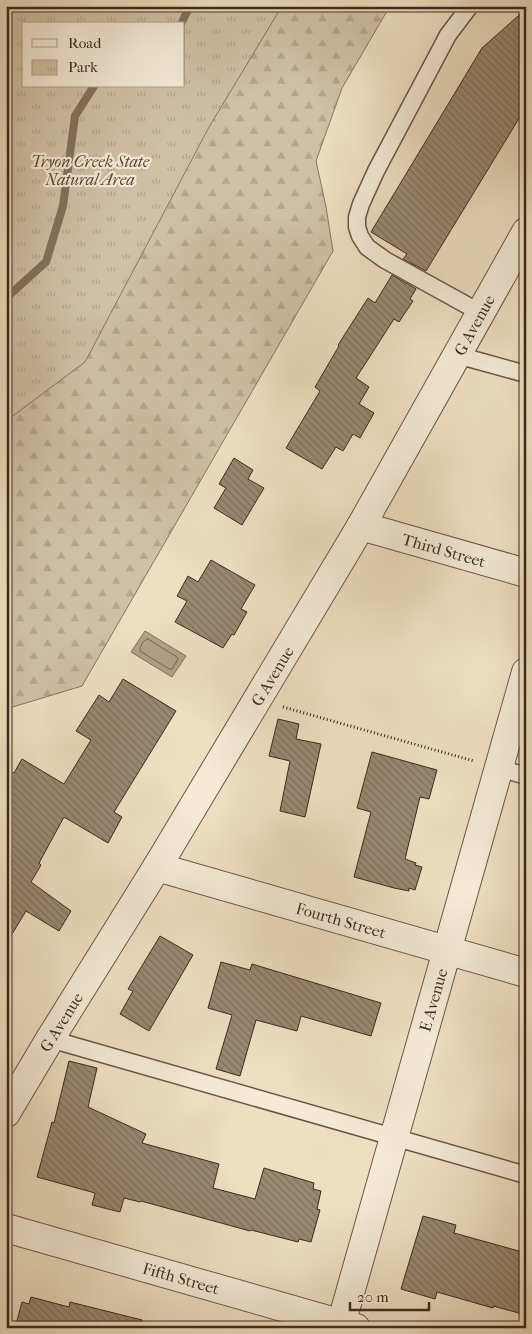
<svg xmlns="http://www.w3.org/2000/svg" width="532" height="1334" viewBox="0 0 532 1334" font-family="'IM FELL French Canon',serif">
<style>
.forest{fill:url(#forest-firs);stroke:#877460;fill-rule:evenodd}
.park{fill:url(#park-tufts);stroke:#877460;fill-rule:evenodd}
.water{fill:#b2a189;stroke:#84715d}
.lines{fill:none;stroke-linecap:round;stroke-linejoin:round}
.shore{stroke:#786552;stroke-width:1}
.stream{stroke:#84715d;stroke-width:8}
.building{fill:url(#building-back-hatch);stroke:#3e291b}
.lane-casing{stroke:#6a5645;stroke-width:19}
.street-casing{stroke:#6a5645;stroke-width:30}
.path{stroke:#3e291b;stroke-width:3;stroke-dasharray:1 2.5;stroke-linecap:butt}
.lane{stroke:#f4ead7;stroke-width:16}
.street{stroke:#f4ead7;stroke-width:28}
.labels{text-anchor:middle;stroke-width:4.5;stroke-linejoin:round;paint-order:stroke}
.park-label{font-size:16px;font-style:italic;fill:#5b4737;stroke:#f4ead7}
.street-label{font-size:16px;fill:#3e291b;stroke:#f4ead7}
</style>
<defs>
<pattern id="forest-firs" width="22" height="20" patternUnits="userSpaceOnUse" patternTransform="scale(1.25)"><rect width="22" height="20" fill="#d0c0a6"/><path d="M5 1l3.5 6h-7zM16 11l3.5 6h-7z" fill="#b4a58e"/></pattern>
<pattern id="park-tufts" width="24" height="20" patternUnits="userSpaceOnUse" patternTransform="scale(1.25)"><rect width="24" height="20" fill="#d0c0a6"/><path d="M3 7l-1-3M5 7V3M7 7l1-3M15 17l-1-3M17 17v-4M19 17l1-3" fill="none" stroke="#b4a58e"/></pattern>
<pattern id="building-back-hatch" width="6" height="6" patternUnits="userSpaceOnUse" patternTransform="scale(1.25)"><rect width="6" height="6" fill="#9a8872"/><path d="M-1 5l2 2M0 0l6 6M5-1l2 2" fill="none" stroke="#7f6f5d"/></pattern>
</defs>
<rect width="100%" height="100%" fill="#eedfc2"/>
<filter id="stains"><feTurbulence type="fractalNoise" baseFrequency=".004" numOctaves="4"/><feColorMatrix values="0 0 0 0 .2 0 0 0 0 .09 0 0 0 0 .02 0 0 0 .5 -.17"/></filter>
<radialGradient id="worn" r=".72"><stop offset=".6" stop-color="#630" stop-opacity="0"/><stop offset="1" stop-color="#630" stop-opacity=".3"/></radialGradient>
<path class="forest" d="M6 6H390L342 88 316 161 326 207 333 251 82 686 6 709ZM24 24H184V86H24Z"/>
<path class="park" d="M6 6H282L209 127 85 362 6 421ZM24 24H184V86H24Z"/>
<path class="water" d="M145 631 186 656 172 677 131 652Z"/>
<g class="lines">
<path class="shore" d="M148 639 177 657 178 659 172 669H169L140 651C139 647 144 639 148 639Z"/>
<g class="stream">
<path d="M181 24 190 6"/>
<path d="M6 298 46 262 63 206 75 116 94 86"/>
</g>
</g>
<g class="building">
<path d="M526 9V107L426 271 403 259 407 254 371 232 482 48Z"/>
<path d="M392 275 416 289 410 299 413 301 399 322 394 319 356 378 369 387 359 404 374 413 360 438 353 434 343 451 336 447 322 469 286 448 320 391 315 387 339 346 338 345 368 298 375 303Z"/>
<path d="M234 458 253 470 248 479 264 488 242 525 214 508 226 488 219 484Z"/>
<path d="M211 560 255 585 241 609 247 612 234 635 232 634 223 648 175 622 187 601 177 596 188 576 198 582Z"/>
<path d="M123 679 176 711 114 812 122 817 108 843 64 817 39 863 41 865 31 882 71 911 59 931 26 911 6 944V769L14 773 22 759 64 784 91 740 76 731 99 695 109 702Z"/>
<path d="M278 719 299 724 296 739 321 744 305 817 280 811 290 761 269 756Z"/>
<path d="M372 752 437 770 429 799 420 797 405 859 416 863 415 865 422 867 415 890 409 888V891L394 888 354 877 371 812 357 808Z"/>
<path d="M160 936 193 955 149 1031 120 1014 133 991 128 989Z"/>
<path d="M221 962 250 970 252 964 381 1003 371 1036 301 1016 297 1031 256 1020 240 1076 216 1069 232 1015 208 1008Z"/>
<path d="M69 1061 97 1068 88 1107 146 1134 142 1143 219 1164 213 1188 255 1199 264 1168 314 1183 313 1189 321 1191 317 1209 320 1210 311 1242 299 1239 298 1242 251 1230 250 1231 141 1201 140 1202 124 1198 120 1212 92 1205 95 1193 37 1177 52 1122 54 1123Z"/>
<path d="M423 1216 456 1225 454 1233 526 1253V1315L493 1306V1308L437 1292 435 1299 401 1289Z"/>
<path d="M31 1297 69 1307 70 1302 142 1320 141 1328H15L22 1302 29 1304Z"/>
</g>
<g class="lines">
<g class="lane-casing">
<g id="lane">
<path d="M470 6 448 35 376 171 361 204 357 217V227L360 236 367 247 385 260 481 313"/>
<path d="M457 355 526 374"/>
<path d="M499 768 526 776"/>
<path d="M50 1039 526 1175"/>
</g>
</g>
<g class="street-casing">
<g id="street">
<path d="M361 526 526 573"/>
<path d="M157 867 526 973"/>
<path d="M6 1113 50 1039 157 867 361 526 526 232"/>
<path d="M6 1228 356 1328"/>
<path d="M340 1328 526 672"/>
</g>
</g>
<path class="path" d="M283 707 474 761"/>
<use href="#lane" class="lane"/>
<use href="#street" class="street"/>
</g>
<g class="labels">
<g class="park-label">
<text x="90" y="167">Tryon Creek State<tspan x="90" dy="18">Natural Area</tspan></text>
</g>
<g class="street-label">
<text transform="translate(474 325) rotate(-61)" y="6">G Avenue</text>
<text transform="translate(444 550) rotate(16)" y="6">Third Street</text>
<text transform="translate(272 676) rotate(-59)" y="6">G Avenue</text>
<text transform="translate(341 920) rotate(16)" y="6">Fourth Street</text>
<text transform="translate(433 1000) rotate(-74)" y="6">E Avenue</text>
<text transform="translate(61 1022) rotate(-58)" y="6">G Avenue</text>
<text transform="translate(181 1278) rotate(16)" y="6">Fifth Street</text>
</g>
</g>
<rect width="532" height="1334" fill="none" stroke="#eedfc2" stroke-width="25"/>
<rect x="8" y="8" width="517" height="1319" fill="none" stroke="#3e291b" stroke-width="2.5"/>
<rect x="12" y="12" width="507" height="1309" fill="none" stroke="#3e291b"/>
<rect x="22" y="22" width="162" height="65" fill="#f4ead7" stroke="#ab9d8c"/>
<rect x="32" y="39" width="25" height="8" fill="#f4ead7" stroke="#ab9d8c"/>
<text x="68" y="48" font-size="15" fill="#3e291b">Road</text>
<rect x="32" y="60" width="25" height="15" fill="url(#park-tufts)" stroke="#ab9d8c"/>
<text x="68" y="72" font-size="15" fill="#3e291b">Park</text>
<path d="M350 1302v8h79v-8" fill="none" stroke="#3e291b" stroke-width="2.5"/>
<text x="357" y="1302" font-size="15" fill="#3e291b" stroke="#f4ead7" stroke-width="4" paint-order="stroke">20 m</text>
<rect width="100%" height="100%" filter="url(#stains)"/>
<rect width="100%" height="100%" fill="url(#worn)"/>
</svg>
